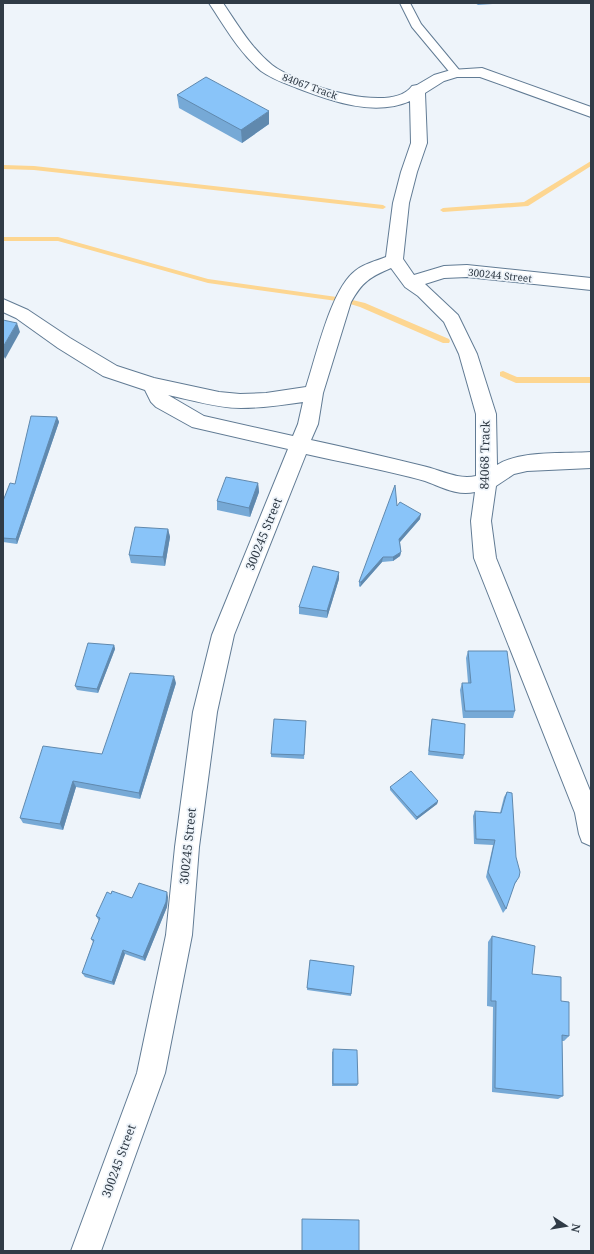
<svg xmlns="http://www.w3.org/2000/svg" width="594" height="1254" viewBox="0 0 594 1254" font-family="'Noto Serif',serif">
<style>
.lines{fill:none;stroke-linecap:round;stroke-linejoin:round}
.stream{fill:#fdd691;fill-rule:evenodd}
.lane-casing{stroke:#617b94;stroke-width:2}
.street-casing{stroke:#617b94;stroke-width:2}
.lane{fill:#fff;fill-rule:evenodd}
.street{fill:#fff;fill-rule:evenodd}
.wall{fill:#76a9d6}
.shaded-wall{fill:#6089ae}
.building{fill:#89c4f9;stroke:#6089ae}
.labels{text-anchor:middle;stroke-width:3.5;stroke-linejoin:round;paint-order:stroke}
.far-street-label{font-size:10px;fill:#303b46;stroke:#eef4fa}
.street-label{font-size:12px;fill:#303b46;stroke:#eef4fa}
</style>
<rect width="100%" height="100%" fill="#eef4fa"/>
<g class="lines">
<g class="stream">
<path d="M591 161V166L528 206 443 212 440 210 443 208 524 202Z"/>
<path d="M3 165 34 166 383 205 386 207 383 209 34 170 3 169Z"/>
<path d="M3 237H58L208 279 344 298 365 303 449 339 450 341 449 343H443L360 307 344 302 208 283 58 241H3Z"/>
<path d="M503 371 517 377H591V383H516L500 376V372Z"/>
</g>
<g class="lane-casing">
<path id="lane" d="M400 3H410L421 24 460 71 461 73 460 75H452L412 27Z"/>
</g>
<g class="street-casing">
<path id="street" d="M209 3H223C238 25 251 48 272 65 295 83 391 116 412 86L417 85 434 75 451 70 482 68 591 107V117L480 77H457L444 81 425 93 427 143 417 172 409 203 403 259 414 275 444 266 467 265 591 278V290L467 277 444 278 425 284 458 315 477 354 496 414 497 465C521 450 563 454 591 452V468L527 471 514 474 496 486 491 521 496 558 591 793V846L582 842 579 834 575 813 474 558 471 521 475 492C456 496 442 487 425 481 386 470 345 463 306 454L234 635 217 712 199 847 192 935 165 1073 101 1251H71L137 1073 166 935 175 847 193 712 212 635 288 449 192 427 156 407 151 402 145 390 103 376 58 348 16 318 3 312V299L28 310 70 338 117 366 154 378 219 392 240 394 266 393 306 387C316 357 331 289 355 271 363 264 376 261 386 257L393 203 401 172 411 143 410 101C374 117 331 101 297 88 284 83 272 79 261 71 239 52 225 27 209 3ZM391 268 405 287 418 296 444 322 459 354 476 414V476C457 480 441 470 423 466 386 457 349 448 311 440L318 424 323 393 351 302C362 282 370 277 391 268ZM168 395C192 400 217 408 241 408 262 408 282 405 303 402L298 424 293 436 204 416Z"/>
</g>
<use href="#lane" class="lane"/>
<use href="#street" class="street"/>
</g>
<g class="wall">
<path d="M475 3H507L478 5Z"/>
<path d="M177 95 269 124 242 143 179 108Z"/>
<path d="M57 417 59 422 17 544 3 542V501L15 484Z"/>
<path d="M258 483 259 492 250 517 217 510V501Z"/>
<path d="M397 506 420 519 400 542 401 552 400 556 393 561 382 562 360 587 359 586V582Z"/>
<path d="M168 529 170 537 165 566 131 563 129 555Z"/>
<path d="M339 579 327 618 299 614V607Z"/>
<path d="M114 645 115 649 98 693 77 690 75 686Z"/>
<path d="M468 651 515 711 513 718H463L460 690 462 683H468L466 658Z"/>
<path d="M176 683 140 799 76 787 63 830 23 823 20 818 102 754Z"/>
<path d="M432 719 464 755 463 759 428 755 431 723Z"/>
<path d="M306 721 304 759 271 757V754Z"/>
<path d="M390 787 438 801 437 804 416 820 390 790Z"/>
<path d="M507 792 517 881 514 885 506 909 503 913 486 877 493 845 474 844 473 816 475 811 500 813 504 797Z"/>
<path d="M111 894 132 898 168 897 167 907 145 961 125 954 114 985 85 977 82 973 93 942 91 939 99 921 96 916Z"/>
<path d="M492 936 561 1001 569 1036 564 1041H562L563 1096 558 1099 492 1092 493 1007 487 1006 488 942Z"/>
<path d="M310 960 354 966 351 996 307 990Z"/>
<path d="M332 1051 358 1084 357 1086H332Z"/>
</g>
<g class="shaded-wall">
<path d="M269 111V124L242 143 241 130Z"/>
<path d="M17 323 20 332 5 359 3 354V347Z"/>
<path d="M57 417 59 422 17 544 16 539Z"/>
<path d="M258 483 259 492 250 517 249 508Z"/>
<path d="M421 514 420 519 399 543V539Z"/>
<path d="M168 529 170 537 165 566 163 557Z"/>
<path d="M401 552 400 556 393 561V557Z"/>
<path d="M383 557 382 562 360 587 361 582Z"/>
<path d="M339 572V579L327 618V611Z"/>
<path d="M114 645 115 649 98 693 97 689Z"/>
<path d="M174 676 176 683 140 799 139 793Z"/>
<path d="M73 781 76 787 63 830 60 824Z"/>
<path d="M438 801 437 804 416 820 417 817Z"/>
<path d="M167 892 168 897 167 907 145 961 143 957Z"/>
<path d="M123 950 125 954 114 985 112 982Z"/>
</g>
<g class="building">
<path d="M206 77 269 111 241 130 177 95Z"/>
<path d="M3 320 17 323 3 347Z"/>
<path d="M31 416 57 417 16 539 3 538V501L10 483 15 484Z"/>
<path d="M226 477 258 483 249 508 217 501Z"/>
<path d="M395 485 397 506 400 502 421 514 399 539 401 552 393 557H383L361 582H359Z"/>
<path d="M135 527 168 529 163 557 129 555Z"/>
<path d="M313 566 339 572 327 611 299 607Z"/>
<path d="M88 643 114 645 97 689 75 686Z"/>
<path d="M468 651H507L515 711H465L462 683H471Z"/>
<path d="M130 673 174 676 139 793 73 781 60 824 20 818 43 746 102 754Z"/>
<path d="M274 719 306 721 304 755 271 754Z"/>
<path d="M432 719 465 724 464 755 429 751Z"/>
<path d="M411 771 438 801 417 817 390 787Z"/>
<path d="M507 792 512 793 516 857 520 872 519 877 515 883 506 909 488 872 495 840 476 839 475 811 501 813Z"/>
<path d="M139 883 167 892 166 902 143 957 123 950 112 982 82 973 94 940 91 939 100 918 96 916 107 892 111 894 112 891 132 898Z"/>
<path d="M492 936 535 946 532 974 561 977V1001L569 1002V1036L562 1035 563 1096 495 1088 496 1001H491Z"/>
<path d="M310 960 354 966 351 994 307 988Z"/>
<path d="M333 1049 357 1050 358 1084H333Z"/>
<path d="M302 1219 359 1220V1251H302Z"/>
</g>
<g class="labels">
<g class="far-street-label">
<text transform="translate(310 86) rotate(20)" y="4">84067 Track</text>
<text transform="translate(500 275) rotate(6)" y="4">300244 Street</text>
</g>
<g class="street-label">
<text transform="translate(485 455) rotate(-89)" y="4">84068 Track</text>
<text transform="translate(264 534) rotate(-68)" y="4">300245 Street</text>
<text transform="translate(188 846) rotate(-84)" y="4">300245 Street</text>
<text transform="translate(119 1161) rotate(-70)" y="4">300245 Street</text>
</g>
</g>
<rect width="594" height="1254" fill="none" stroke="#303b46" stroke-width="8"/>
<g transform="translate(566 1226) rotate(102)" stroke="#eef4fa" stroke-width="3" paint-order="stroke">
<path d="M0-3L7 15L0 10L-7 15Z" fill="#303b46"/>
<text y="-6" font-size="11" font-weight="bold" text-anchor="middle" fill="#303b46">N</text>
</g>
</svg>
